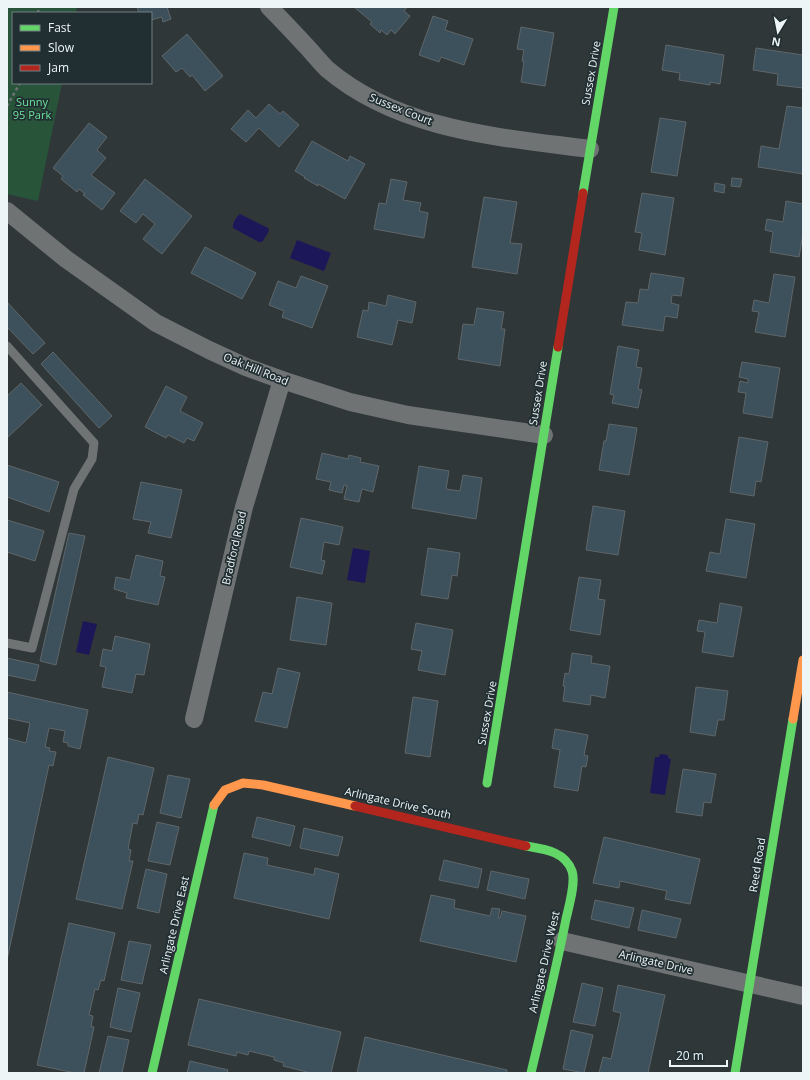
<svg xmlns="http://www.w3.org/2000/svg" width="810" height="1080" viewBox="0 0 810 1080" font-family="'Open Sans',sans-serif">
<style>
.green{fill:#28543a}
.water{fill:#1c1758}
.building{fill:#3c515c;stroke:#606669}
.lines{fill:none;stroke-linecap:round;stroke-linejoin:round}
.path{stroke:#6f7274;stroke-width:2.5;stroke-dasharray:3 3;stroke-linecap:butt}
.lane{stroke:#707373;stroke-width:9}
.street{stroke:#707373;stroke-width:18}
.fast{stroke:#63d668;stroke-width:9}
.slow{stroke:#ff974d;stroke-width:9}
.jam{stroke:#b3261e;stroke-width:9}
.labels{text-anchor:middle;stroke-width:3.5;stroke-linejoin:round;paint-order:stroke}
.street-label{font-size:11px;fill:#edf5f7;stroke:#212f32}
.park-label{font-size:11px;fill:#6de49b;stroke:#212f32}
</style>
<rect width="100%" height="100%" fill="#2f3739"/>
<path class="green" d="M7 7H77L76 13H13V83H62L38 201 7 194Z"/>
<g class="water">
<path d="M240 214 268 228 269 231 262 242H259L233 228C232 224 236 217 240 214Z"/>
<path d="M297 240 331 253 324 271 290 258Z"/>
<path d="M353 548 370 551 365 583 347 580Z"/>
<path d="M83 621 97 624 89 655 76 652Z"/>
<path d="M660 754 668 755V758L671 759 665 795 650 793 655 757H659Z"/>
</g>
<g class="building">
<path d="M137 7H167L171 19 163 22 162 17 151 20V13H139Z"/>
<path d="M354 7H407L404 11 410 16 395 34 391 30 387 35 381 30 380 33 370 24 372 22Z"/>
<path d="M433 16 448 21 445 30 473 39 464 65 441 57 439 62 419 55Z"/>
<path d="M521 27 554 33 545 86 521 82 524 62 522 61 524 50 517 49Z"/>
<path d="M187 34 223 76 205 91 192 75 190 77 182 68 176 72 162 56Z"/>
<path d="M666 45 724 55 720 84 710 82V85L679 80 680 73 662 70Z"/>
<path d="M756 48 803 55V88L777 85 778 74 753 70Z"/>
<path d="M269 104 280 114 283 111 299 125 279 147 259 128 246 142 231 129 248 110 256 118Z"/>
<path d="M787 106 803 108V174L758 167 761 146 779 149Z"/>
<path d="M660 118 686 122 677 176 651 172Z"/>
<path d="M89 123 107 137 97 150 106 158 91 175 115 193 102 210 83 195 85 194 79 189 77 192 61 179 63 176 53 168Z"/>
<path d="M312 141 348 161 350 156 365 164 345 199 318 184V186L304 178 305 177 295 171Z"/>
<path d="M732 178 742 179 740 187 731 186Z"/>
<path d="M145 179 192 216 162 254 143 239 155 224 143 214 136 223 120 211Z"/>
<path d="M391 179 407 182 403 200 421 203 419 211 428 213 424 238 374 229 379 203 386 204Z"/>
<path d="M715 183 725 185 724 193 714 191Z"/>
<path d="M642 193 674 198 665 255 639 250 642 233 635 232Z"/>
<path d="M484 197 517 202 510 243 522 244 517 274 472 267Z"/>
<path d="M786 201 803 204V234L799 257 770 252 773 232 765 230 767 219 783 222Z"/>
<path d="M205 247 256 273 242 299 191 273Z"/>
<path d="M651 273 684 278 681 296 672 295 671 303 679 305 677 318 665 316 663 331 622 325 626 302 638 303 640 289 648 290Z"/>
<path d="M774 274 795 277 785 337 755 332 759 312 752 311 754 300 769 303Z"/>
<path d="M301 276 328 286 312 328 282 317 284 311 269 305 278 281 296 288Z"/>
<path d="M388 295 416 302 412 323 398 320 392 345 357 337 363 310 368 311 369 302 386 306Z"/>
<path d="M7 302 45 343 33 354 7 327Z"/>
<path d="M477 308 504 312 501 329H505L500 366 458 359 463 324 474 325Z"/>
<path d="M618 346 639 350 636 367 642 368 638 389 642 390 638 408 612 403 614 395 610 394Z"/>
<path d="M53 352 112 416 99 428 41 364Z"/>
<path d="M742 362 780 368 772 418 743 413 746 393 738 392 740 381 748 383V379L739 377Z"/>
<path d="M21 383 42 405 7 438V396Z"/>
<path d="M166 386 187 397 180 411 203 423 194 441 187 438 184 443 168 435 166 438 145 427Z"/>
<path d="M609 424 637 428 629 475 599 470 604 441H606Z"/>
<path d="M739 437 768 442 761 482 756 481 754 496 730 492Z"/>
<path d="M322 453 348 459 349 455 361 458 360 462 379 466 373 492 362 489 359 502 344 499 347 486 344 485 342 493 329 490 331 482 316 479Z"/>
<path d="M7 465 59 482 49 512 7 497Z"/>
<path d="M419 466 449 471 446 489 460 491 463 475 482 478 476 519 412 508Z"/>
<path d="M141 482 182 490 171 538 148 533 151 522 133 519Z"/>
<path d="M593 506 625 511 618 555 586 550Z"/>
<path d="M301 518 343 527 339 545 324 542 321 560 325 561 322 574 290 567Z"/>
<path d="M726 519 755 524 746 578 706 571 710 552 720 554Z"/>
<path d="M7 520 44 531 35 561 7 552Z"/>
<path d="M69 533 85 536 56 665 40 661Z"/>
<path d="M428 548 460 553 457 576 452 575 448 599 421 595Z"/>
<path d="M136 555 163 561 160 576 165 577 158 605 126 598 127 593 114 589 116 577 130 580Z"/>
<path d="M579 577 601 580 598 599 605 600 600 635 570 630Z"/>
<path d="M297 597 332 603 326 645 290 640Z"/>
<path d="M720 603 742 607 733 657 702 652 705 632 697 631 699 620 717 623Z"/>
<path d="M416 623 453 630 445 675 418 670 422 651 411 649Z"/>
<path d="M115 636 150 644 144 675 136 674 132 693 102 687 106 667 100 666 103 649 112 651Z"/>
<path d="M572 653 592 656 591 663 610 666 605 698 591 695 590 705 563 701 565 686H563L565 673 569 674Z"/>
<path d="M7 658 39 665 35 681 7 675Z"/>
<path d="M278 668 300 673 287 728 255 721 263 692 272 694Z"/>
<path d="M696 687 728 691 724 720H718L715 736 690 732Z"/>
<path d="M7 692 88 710 80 749 68 746V743L63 742 65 731 49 728 45 747 50 748 49 751 56 752 53 766 49 765 7 960V738L26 743 30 723 7 718Z"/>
<path d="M413 697 438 701 430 757 405 753Z"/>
<path d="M555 729 588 735 584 755 588 756 586 767 582 766 578 791 554 787 560 750 552 748Z"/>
<path d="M108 757 154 768 143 815 139 814 137 824 133 823 128 849 131 850 129 861H133L122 909 76 899Z"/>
<path d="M683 769 716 774 711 803 704 802 702 816 676 812Z"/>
<path d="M168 775 190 779 181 818 160 813Z"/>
<path d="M257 817 295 826 290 846 252 837Z"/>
<path d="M157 822 179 827 170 865 148 861Z"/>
<path d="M304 828 343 837 338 856 300 848Z"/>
<path d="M604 837 700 859 690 904 665 899 667 891 620 881 619 888 593 883Z"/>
<path d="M244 853 268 858 267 865 314 875 315 868 339 874 329 919 234 898Z"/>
<path d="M444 860 482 869 478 888 439 880Z"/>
<path d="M146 869 167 874 159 913 137 908Z"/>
<path d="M491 871 529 879 525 899 487 890Z"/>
<path d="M431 895 455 900 454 908 490 916 492 908 500 909 498 918H500L502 911 526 916 516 962 420 941Z"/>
<path d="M595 900 634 908 629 928 591 919Z"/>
<path d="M642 910 681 919 676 938 638 930Z"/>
<path d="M69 923 115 933 104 981 101 980 98 990 95 989 89 1015 93 1016 91 1026 94 1027 84 1073H75L37 1065Z"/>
<path d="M129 941 151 945 142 984 121 980Z"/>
<path d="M582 983 603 988 595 1026 573 1022Z"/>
<path d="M618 985 665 995 648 1073H599L603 1057 611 1059 621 1013 613 1011Z"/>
<path d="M118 988 140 993 131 1032 110 1027Z"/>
<path d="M199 999 341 1032 331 1073H311L283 1066 284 1063 274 1060V1057L249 1051 248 1055 237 1052 236 1056 188 1045Z"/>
<path d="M571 1030 593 1035 584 1073 563 1069Z"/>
<path d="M108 1036 129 1040 122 1073H99Z"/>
<path d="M365 1037 507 1070V1073H357Z"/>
<path d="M190 1061 228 1070 227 1073H187Z"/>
</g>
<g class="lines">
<g class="path">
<path d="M38 13 39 7"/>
<path d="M7 106 20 83"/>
</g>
<path class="lane" d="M7 346 94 443 92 459 74 489 32 648 7 643"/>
<g class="street">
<path d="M269 7C283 21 296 35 309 49 315 56 321 63 327 69 400 131 500 137 590 149"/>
<path d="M7 211 66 259 156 323 209 350 246 367 282 380 350 402 408 415 544 435"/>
<path d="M194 719 244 507 282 380"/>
<path d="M562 941 803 996"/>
</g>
<g class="fast">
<path d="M583 193 614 7"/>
<path d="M487 783 558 347"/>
<path d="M526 846C543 849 565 851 572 871 576 882 569 906 566 919 556 970 543 1022 531 1073"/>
<path d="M152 1073 214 805"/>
<path d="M735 1073 793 719"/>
</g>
<g class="slow">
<path d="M793 719 803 660"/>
<path d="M214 805 225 790 243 783 263 785 355 806"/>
</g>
<g class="jam">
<path d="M558 347 583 193"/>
<path d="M355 806 526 846"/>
</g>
</g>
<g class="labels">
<g class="street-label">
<text transform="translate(591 73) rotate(-80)" y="4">Sussex Drive</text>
<text transform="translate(401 109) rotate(22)" y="4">Sussex Court</text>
<text transform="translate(256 369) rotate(22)" y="4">Oak Hill Road</text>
<text transform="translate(538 393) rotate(-81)" y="4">Sussex Drive</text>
<text transform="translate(234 548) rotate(-77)" y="4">Bradford Road</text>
<text transform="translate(487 713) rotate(-80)" y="4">Sussex Drive</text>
<text transform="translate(398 803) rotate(13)" y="4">Arlingate Drive South</text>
<text transform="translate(757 865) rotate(-81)" y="4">Reed Road</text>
<text transform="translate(174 925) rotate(-77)" y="4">Arlingate Drive East</text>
<text transform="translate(544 962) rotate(-77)" y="4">Arlingate Drive West</text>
<text transform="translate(656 962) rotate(13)" y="4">Arlingate Drive</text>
</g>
<g class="park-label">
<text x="32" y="106">Sunny<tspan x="32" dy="13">95 Park</tspan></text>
</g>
</g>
<rect width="810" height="1080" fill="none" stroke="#edf5f7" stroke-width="16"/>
<rect x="12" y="12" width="140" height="72" fill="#212f32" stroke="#737e81"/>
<rect x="20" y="25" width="20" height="6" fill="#63d668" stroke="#737e81"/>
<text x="48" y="32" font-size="12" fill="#edf5f7">Fast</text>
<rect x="20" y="45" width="20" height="6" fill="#ff974d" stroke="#737e81"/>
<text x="48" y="52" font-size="12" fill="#edf5f7">Slow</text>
<rect x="20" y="65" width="20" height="6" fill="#b3261e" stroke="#737e81"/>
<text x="48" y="72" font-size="12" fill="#edf5f7">Jam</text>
<g transform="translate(778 32) rotate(190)" stroke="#212f32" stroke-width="3" paint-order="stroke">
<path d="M0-3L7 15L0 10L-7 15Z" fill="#edf5f7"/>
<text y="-6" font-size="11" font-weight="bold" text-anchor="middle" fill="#edf5f7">N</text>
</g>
<path d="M670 1060v6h57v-6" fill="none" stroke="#edf5f7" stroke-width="2"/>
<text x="676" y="1060" font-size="12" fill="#edf5f7" stroke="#212f32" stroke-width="3" paint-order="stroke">20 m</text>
</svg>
